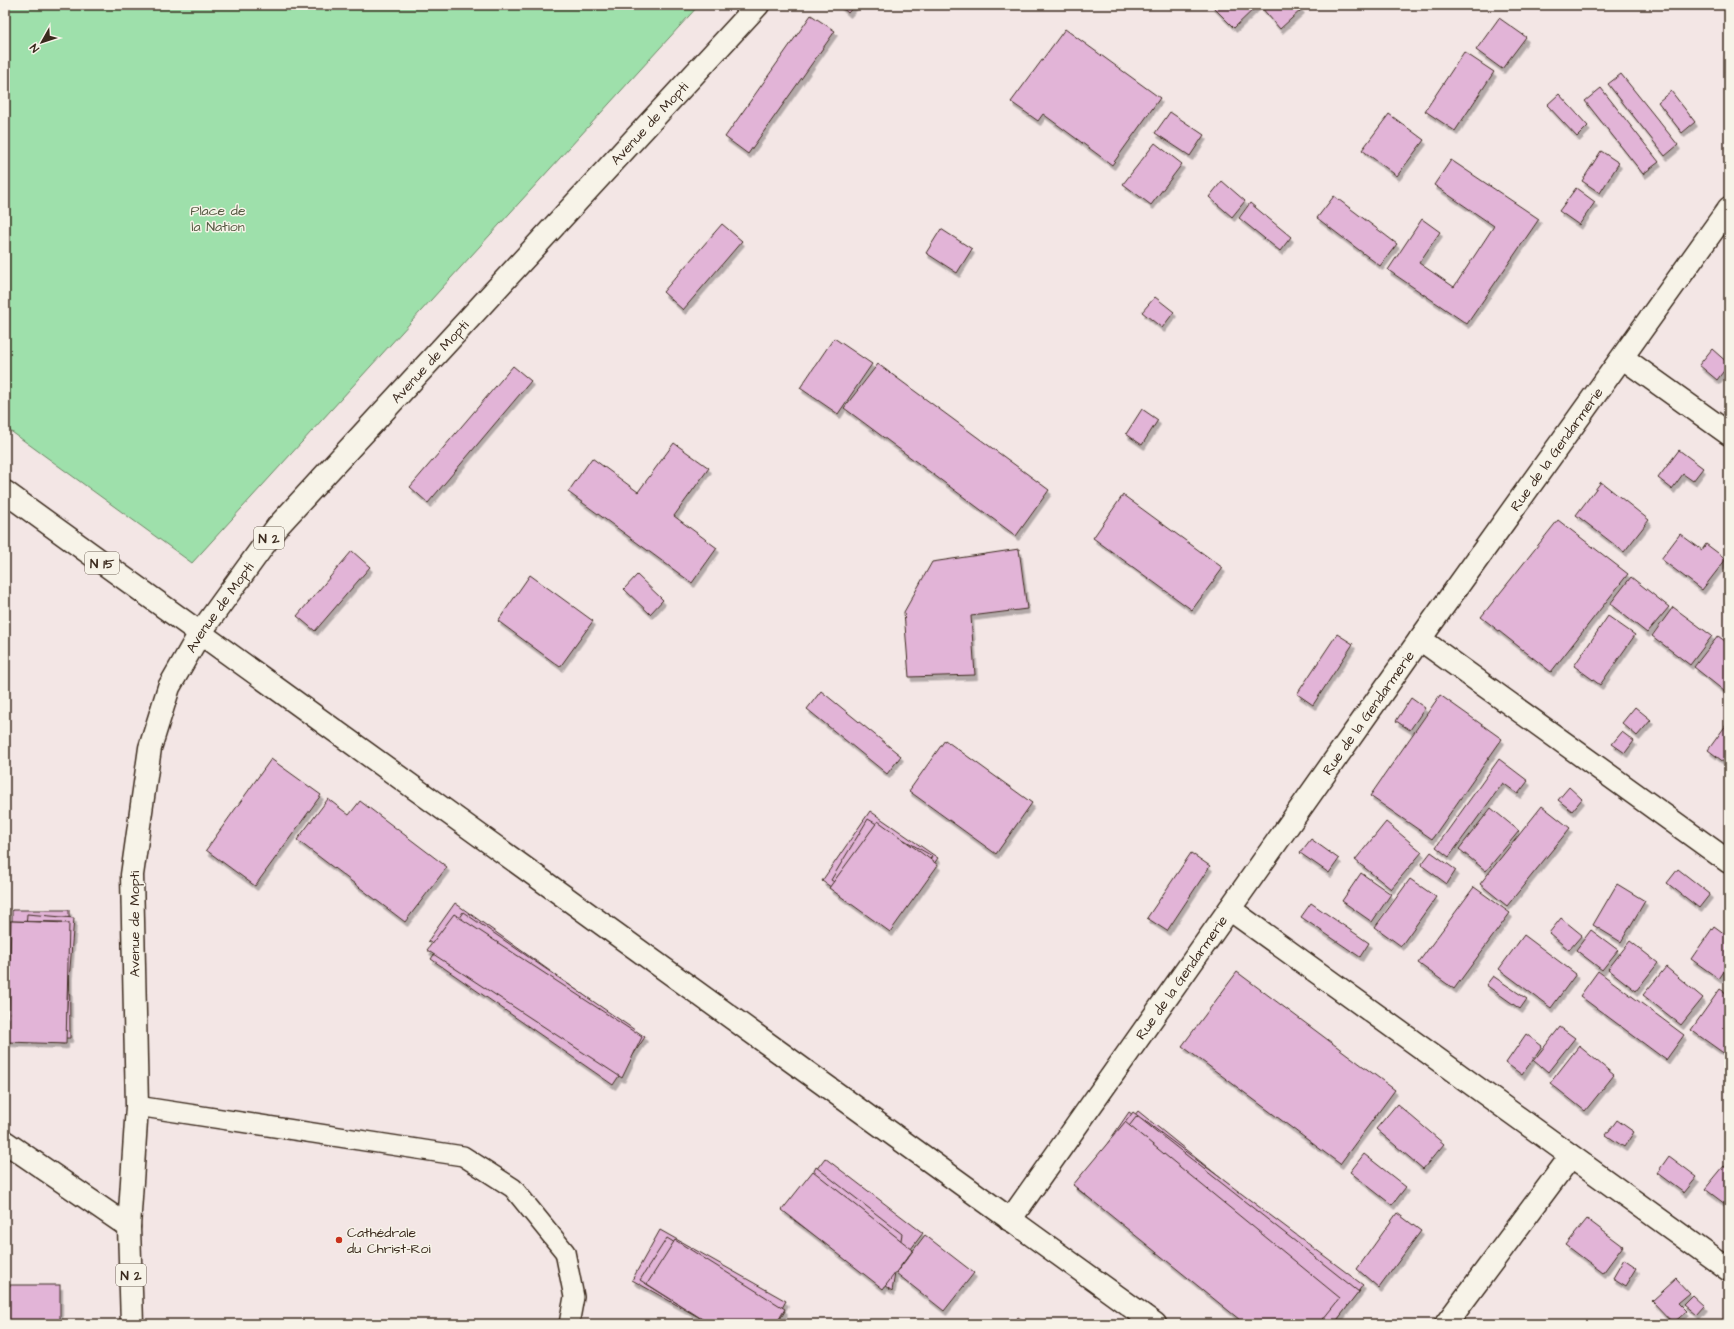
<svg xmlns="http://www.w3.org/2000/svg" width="1734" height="1329" viewBox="0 0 1734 1329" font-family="'Architects Daughter',sans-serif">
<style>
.green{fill:#9ee0ab;stroke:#6c8564}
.building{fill:#e2b4d7;stroke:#3b2a1e;filter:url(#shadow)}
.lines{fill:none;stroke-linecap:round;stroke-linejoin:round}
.service-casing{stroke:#3b2a1e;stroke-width:22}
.minor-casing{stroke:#3b2a1e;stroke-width:25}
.secondary-casing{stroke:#3b2a1e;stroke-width:25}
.primary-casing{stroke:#3b2a1e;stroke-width:25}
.service{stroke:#f7f3e8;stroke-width:19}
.minor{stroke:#f7f3e8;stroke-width:22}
.secondary{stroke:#f7f3e8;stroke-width:22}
.primary{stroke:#f7f3e8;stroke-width:22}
.poi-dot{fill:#c8321e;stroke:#f7f3e8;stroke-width:1.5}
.labels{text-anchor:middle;stroke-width:3;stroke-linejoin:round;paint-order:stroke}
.shield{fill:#f7f3e8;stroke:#73665b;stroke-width:1}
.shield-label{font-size:13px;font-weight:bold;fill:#3b2a1e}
.street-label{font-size:14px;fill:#3b2a1e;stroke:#f7f3e8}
.park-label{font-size:14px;fill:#545841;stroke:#f7f3e8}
.poi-label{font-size:14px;fill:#3b2a1e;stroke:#f7f3e8;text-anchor:start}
</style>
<defs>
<filter id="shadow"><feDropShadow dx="2.5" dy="4.5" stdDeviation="0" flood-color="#0004"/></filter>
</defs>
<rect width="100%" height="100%" fill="#f3e6e5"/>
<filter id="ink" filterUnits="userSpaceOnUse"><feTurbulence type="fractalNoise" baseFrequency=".025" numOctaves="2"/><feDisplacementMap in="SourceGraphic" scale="8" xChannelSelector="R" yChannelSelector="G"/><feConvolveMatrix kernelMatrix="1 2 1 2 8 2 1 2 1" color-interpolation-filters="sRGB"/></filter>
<g filter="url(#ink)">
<path class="green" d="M5 5H699L192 563 5 427Z"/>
<g class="building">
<path d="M839 5H855L848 13Z"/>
<path d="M1211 5H1258L1234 28Z"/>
<path d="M1263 5H1298L1302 9 1280 29 1261 7Z"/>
<path d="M811 15 835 31 748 154 725 137Z"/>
<path d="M1499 18 1526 37 1502 69 1476 50Z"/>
<path d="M1065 29 1160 98 1112 165 1043 114 1038 121 1011 102Z"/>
<path d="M1464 52 1494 72 1455 131 1425 111Z"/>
<path d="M1621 74 1678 145 1665 156 1608 84Z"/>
<path d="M1601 88 1659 162 1643 174 1585 101Z"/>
<path d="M1671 91 1695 122 1682 133 1658 102Z"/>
<path d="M1559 94 1588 126 1577 137 1547 105Z"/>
<path d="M1170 112 1204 135 1190 156 1155 133Z"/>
<path d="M1389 114 1424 140 1397 176 1362 150Z"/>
<path d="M1155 143 1182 164 1151 205 1123 184Z"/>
<path d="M1601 151 1619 163 1600 193 1582 181Z"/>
<path d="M1451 160 1539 219 1467 324 1388 270 1422 219 1440 232 1419 263 1454 287 1494 226 1434 185Z"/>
<path d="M1222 181 1245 201 1232 217 1209 197Z"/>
<path d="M1576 188 1595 202 1579 225 1559 211Z"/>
<path d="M1334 196 1397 244 1380 266 1317 218Z"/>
<path d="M1250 203 1291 237 1280 251 1239 218Z"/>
<path d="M722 224 742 241 683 310 663 292Z"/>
<path d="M941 229 972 249 957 273 926 253Z"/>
<path d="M1155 297 1174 312 1162 328 1142 312Z"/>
<path d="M834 338 872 364 838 414 800 388Z"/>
<path d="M1712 349 1729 364 1717 380 1699 365Z"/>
<path d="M878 364 1049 490 1016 536 844 408Z"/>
<path d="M513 366 531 381 428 503 410 487Z"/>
<path d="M1142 409 1158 420 1142 445 1126 434Z"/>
<path d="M674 443 709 468 674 516 717 548 692 583 568 492 592 458 638 492Z"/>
<path d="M1679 450 1703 468 1693 481 1683 474 1672 489 1658 478Z"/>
<path d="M1601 482 1649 520 1624 552 1576 515Z"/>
<path d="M1123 495 1223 568 1192 610 1093 538Z"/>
<path d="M1558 520 1628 574 1551 672 1481 617Z"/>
<path d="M1680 534 1702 550 1706 544 1726 559 1702 590 1661 559Z"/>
<path d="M1019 549 1027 609 971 616 975 675 909 677 904 612 932 562Z"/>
<path d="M352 551 370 567 315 631 297 616Z"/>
<path d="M530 575 593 621 560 667 498 621Z"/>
<path d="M637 575 663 600 650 614 624 589Z"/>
<path d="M1631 577 1669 607 1647 633 1610 604Z"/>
<path d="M1673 607 1712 636 1690 665 1652 636Z"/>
<path d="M1608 616 1635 635 1600 685 1574 666Z"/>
<path d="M1337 634 1353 644 1313 705 1297 694Z"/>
<path d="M1718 636 1729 644V695L1694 667Z"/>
<path d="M821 691 901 756 887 774 807 709Z"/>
<path d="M1440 695 1502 739 1432 839 1370 796Z"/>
<path d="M1411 698 1425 708 1410 730 1396 721Z"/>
<path d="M1635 707 1651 720 1637 736 1622 723Z"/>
<path d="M1729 721V766L1708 750Z"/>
<path d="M1622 732 1634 741 1625 753 1612 744Z"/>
<path d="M945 740 1032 803 996 854 909 791Z"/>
<path d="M271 759 321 795 255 886 206 850Z"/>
<path d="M1499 759 1528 781 1518 794 1503 783 1449 857 1436 847Z"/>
<path d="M1569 787 1582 799 1572 811 1558 800Z"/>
<path d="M328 799 349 815 360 801 447 867 405 922 297 840Z"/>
<path d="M1542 806 1570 828 1507 906 1480 884Z"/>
<path d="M1491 808 1519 831 1486 871 1459 849Z"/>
<path d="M870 811 938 858 890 927 822 881Z"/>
<path d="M868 819 932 856 895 918 831 880Z"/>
<path d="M878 821 938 865 890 932 829 888Z"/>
<path d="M1386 822 1422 852 1391 889 1355 860Z"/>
<path d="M1311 839 1339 859 1329 873 1300 853Z"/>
<path d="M1431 852 1456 870 1447 884 1421 865Z"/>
<path d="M1191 853 1210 866 1167 931 1147 918Z"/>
<path d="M1678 869 1710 894 1699 908 1667 883Z"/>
<path d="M1361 873 1391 894 1372 922 1342 901Z"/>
<path d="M1410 879 1436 897 1401 946 1375 927Z"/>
<path d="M1617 884 1645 901 1621 942 1593 925Z"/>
<path d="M1474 887 1510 913 1454 989 1418 963Z"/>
<path d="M455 903 635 1032 608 1071 428 941Z"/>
<path d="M1311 903 1369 943 1360 957 1301 917Z"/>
<path d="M12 910H69L70 1038 12 1039Z"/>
<path d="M463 912 645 1037 613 1085 431 959Z"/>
<path d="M27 914 74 918 64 1044 18 1040Z"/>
<path d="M454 914 642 1037 622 1078 427 950Z"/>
<path d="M1561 918 1582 935 1569 950 1549 933Z"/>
<path d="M6 921 63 922 61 1042 5 1041Z"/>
<path d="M11 921 69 923 66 1044 8 1042Z"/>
<path d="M1714 926 1729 937V964L1719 979 1691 959Z"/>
<path d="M1591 930 1618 950 1602 970 1576 950Z"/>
<path d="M1524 935 1576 974 1551 1008 1499 969Z"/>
<path d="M1630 941 1658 963 1636 991 1608 969Z"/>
<path d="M1666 967 1703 998 1681 1025 1643 995Z"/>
<path d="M1598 971 1684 1035 1666 1060 1580 996Z"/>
<path d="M1237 972 1395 1090 1340 1164 1182 1046Z"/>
<path d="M1493 976 1527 999 1520 1009 1486 985Z"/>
<path d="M1720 989 1729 995V1057L1691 1030Z"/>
<path d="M1560 1027 1575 1038 1548 1072 1534 1060Z"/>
<path d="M1526 1034 1542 1046 1522 1075 1506 1063Z"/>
<path d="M1579 1046 1614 1075 1585 1111 1550 1083Z"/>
<path d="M1397 1104 1444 1144 1423 1169 1376 1129Z"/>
<path d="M1138 1111 1360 1291 1332 1324H1253L1080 1183Z"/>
<path d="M1129 1112 1359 1284 1329 1324H1271L1084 1178Z"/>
<path d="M1133 1112 1363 1285 1334 1324H1256L1076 1188Z"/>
<path d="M1137 1116 1359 1292 1334 1324H1254L1081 1187Z"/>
<path d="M1617 1120 1634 1132 1624 1147 1606 1135Z"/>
<path d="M1125 1122 1340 1298 1319 1324H1245L1073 1185Z"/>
<path d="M1364 1154 1406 1187 1392 1205 1350 1172Z"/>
<path d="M1669 1156 1697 1177 1684 1193 1657 1173Z"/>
<path d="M825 1158 923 1233 886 1282 788 1207Z"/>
<path d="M1724 1166 1729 1170V1207L1705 1189Z"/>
<path d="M816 1167 902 1234 892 1291 791 1218Z"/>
<path d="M813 1171 913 1250 883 1289 782 1210Z"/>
<path d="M1397 1213 1421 1231 1379 1288 1357 1269Z"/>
<path d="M1587 1219 1623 1246 1603 1273 1566 1245Z"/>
<path d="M660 1230 786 1301 773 1324H711L632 1280Z"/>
<path d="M925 1235 974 1273 944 1311 896 1273Z"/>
<path d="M667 1238 785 1311 777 1324H710L640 1280Z"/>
<path d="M675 1240 785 1309 776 1324H710L647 1284Z"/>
<path d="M1624 1259 1637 1268 1626 1286 1613 1278Z"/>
<path d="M1676 1279 1689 1293 1677 1303 1686 1312 1673 1323 1652 1301Z"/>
<rect x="5" y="1285" width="55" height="39"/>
<path d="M1692 1295 1704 1306 1696 1315 1683 1304Z"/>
<path d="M1018 1317 1028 1324H1013Z"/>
</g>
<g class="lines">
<g class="service-casing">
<path id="service" d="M137 1106 463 1156 513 1188 565 1252 574 1297 569 1324"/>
</g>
<g class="minor-casing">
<g id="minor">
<path d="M1623 358 1729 434"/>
<path d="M200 633 1155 1324"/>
<path d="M1420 639 1729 862"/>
<path d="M1231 910 1729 1270"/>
<path id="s1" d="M1010 1220 1420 639 1729 208"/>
<path d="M1446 1324 1571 1156"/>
</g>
</g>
<g class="secondary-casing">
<path id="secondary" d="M5 1142 129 1227"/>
</g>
<g class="primary-casing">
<g id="primary">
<path d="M5 492 200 633"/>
<path id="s2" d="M132 1324 129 1227 137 1106 132 875 150 748 169 687 200 633 277 527 758 5"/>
</g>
</g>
<use href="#service" class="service"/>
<use href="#minor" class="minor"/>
<use href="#secondary" class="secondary"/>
<use href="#primary" class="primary"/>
</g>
</g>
<circle class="poi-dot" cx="339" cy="1240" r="4"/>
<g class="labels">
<g class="shield">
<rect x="254" y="527" width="30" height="22" rx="3"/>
<rect x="85" y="552" width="34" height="22" rx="3"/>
<rect x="116" y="1264" width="30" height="22" rx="3"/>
</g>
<g class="shield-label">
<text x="269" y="543">N 2</text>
<text x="102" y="568">N 15</text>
<text x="131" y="1280">N 2</text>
</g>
<g class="street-label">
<text dy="5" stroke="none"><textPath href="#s2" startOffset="1384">Avenue de Mopti</textPath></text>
<text dy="5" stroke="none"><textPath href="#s2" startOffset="1060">Avenue de Mopti</textPath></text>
<text dy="5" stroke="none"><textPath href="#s1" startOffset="945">Rue de la Gendarmerie</textPath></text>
<text dy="5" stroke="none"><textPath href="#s2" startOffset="736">Avenue de Mopti</textPath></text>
<text dy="5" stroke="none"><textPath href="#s1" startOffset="621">Rue de la Gendarmerie</textPath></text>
<text transform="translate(134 924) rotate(-90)" y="5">Avenue de Mopti</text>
<text dy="5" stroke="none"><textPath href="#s1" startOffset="297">Rue de la Gendarmerie</textPath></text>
</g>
<g class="park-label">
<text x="218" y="215">Place de<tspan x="218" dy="16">la Nation</tspan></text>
</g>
<g class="poi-label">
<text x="347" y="1237">Cathédrale<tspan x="347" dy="16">du Christ-Roi</tspan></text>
</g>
</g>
<rect width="1734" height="1329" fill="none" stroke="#f7f3e8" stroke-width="20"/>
<rect x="10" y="10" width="1714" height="1309" fill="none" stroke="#3b2a1e" stroke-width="1.5" filter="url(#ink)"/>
<g transform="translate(42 42) rotate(231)" stroke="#f7f3e8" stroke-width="3" paint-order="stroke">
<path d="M0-3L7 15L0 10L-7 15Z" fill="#3b2a1e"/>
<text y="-6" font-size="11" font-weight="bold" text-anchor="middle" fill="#3b2a1e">N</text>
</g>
</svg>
